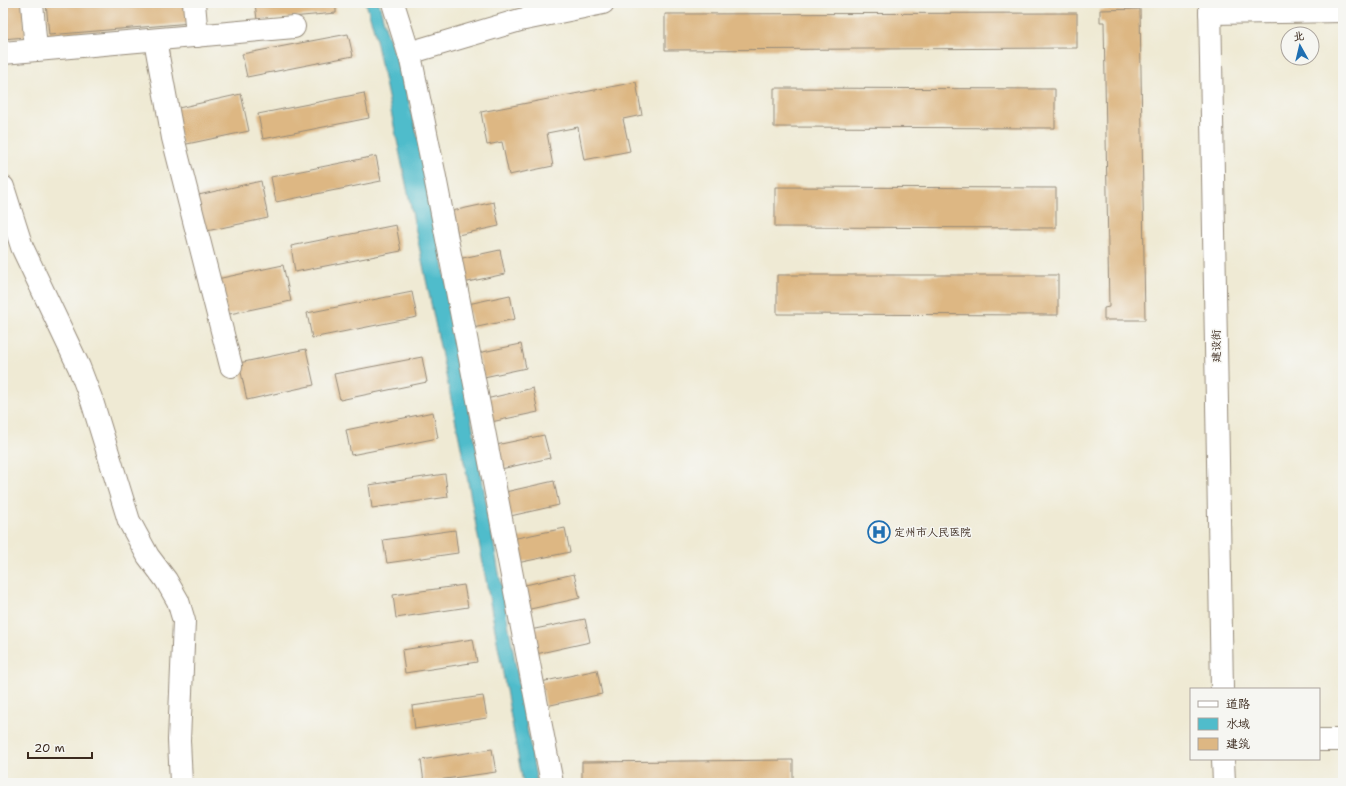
<svg xmlns="http://www.w3.org/2000/svg" width="1346" height="786" viewBox="0 0 1346 786" font-family="'Shantell Sans','LXGW WenKai TC',sans-serif">
<style>
.water{fill:#50bccb;stroke:#467374}
.building{fill:#ddb783}
.lines{fill:none;stroke-linecap:round;stroke-linejoin:round}
.minor-casing{stroke:#958a79;stroke-width:24}
.minor{stroke:#fff;stroke-width:22}
.labels{text-anchor:middle;stroke-width:3;stroke-linejoin:round;paint-order:stroke}
.street-label{font-size:11px;fill:#3b2a1e;stroke:#f6f6f2}
.poi-label{font-size:11px;fill:#3b2a1e;stroke:#f6f6f2;text-anchor:start}
</style>
<rect width="100%" height="100%" fill="#f6f6f2"/>
<filter id="ink" filterUnits="userSpaceOnUse"><feTurbulence type="fractalNoise" baseFrequency=".025" numOctaves="2"/><feDisplacementMap in="SourceGraphic" scale="8" xChannelSelector="R" yChannelSelector="G"/><feConvolveMatrix kernelMatrix="1 2 1 2 8 2 1 2 1" color-interpolation-filters="sRGB"/></filter>
<filter id="wash" filterUnits="userSpaceOnUse"><feTurbulence type="fractalNoise" baseFrequency=".012" numOctaves="4" result="noise"/><feDisplacementMap in="SourceGraphic" scale="16" xChannelSelector="R" yChannelSelector="G"/><feGaussianBlur stdDeviation="0.9" result="paint"/><feColorMatrix in="noise" values="0 0 0 0 0 0 0 0 0 0 0 0 0 0 0 0 0 1.4 0 .05"/><feComposite in="paint" operator="in"/></filter>
<g filter="url(#wash)">
<rect width="100%" height="100%" fill="#efead4"/>
<path class="water" d="M366 3H379L386 30 400 67 426 169 537 783H523L466 471 374 30Z"/>
<g id="blocks">
<g class="building">
<path d="M23 3 26 37 3 39V5Z"/>
<path d="M46 3H188L190 23 49 35Z"/>
<path d="M255 3H336V13L257 20Z"/>
<path d="M1140 9 1145 320H1104V308L1109 307 1104 22H1100V10Z"/>
<path d="M1077 13V48L665 50V14Z"/>
<path d="M348 34 353 56 247 77 242 54Z"/>
<path d="M636 82 642 115 623 119 630 151 584 160 578 127 547 133 553 166 509 175 502 142 487 145 481 112Z"/>
<path d="M774 88 1055 89V128L774 127Z"/>
<path d="M364 93 369 118 263 139 258 114Z"/>
<path d="M241 94 249 131 182 145 174 109Z"/>
<path d="M376 156 381 181 276 202 271 177Z"/>
<path d="M261 181 268 218 202 232 194 196Z"/>
<path d="M775 187 1056 188V228L775 227Z"/>
<path d="M494 202 499 226 458 235 452 211Z"/>
<path d="M396 225 401 251 295 272 291 246Z"/>
<path d="M500 250 505 274 463 283 458 259Z"/>
<path d="M283 265 291 301 225 315 217 279Z"/>
<path d="M777 275H1058V315L777 314Z"/>
<path d="M412 292 417 317 312 338 307 313Z"/>
<path d="M510 295 515 319 473 328 468 304Z"/>
<path d="M521 344 526 368 484 377 478 353Z"/>
<path d="M306 349 314 385 247 400 239 363Z"/>
<path d="M422 357 427 382 340 400 334 374Z"/>
<path d="M533 388 538 412 491 422 486 399Z"/>
<path d="M433 412 438 438 351 455 346 430Z"/>
<path d="M544 435 550 458 501 469 496 445Z"/>
<path d="M445 474 448 497 372 508 369 485Z"/>
<path d="M554 481 559 505 506 517 501 493Z"/>
<path d="M565 528 570 552 517 563 512 539Z"/>
<path d="M455 530 458 553 387 563 383 540Z"/>
<path d="M574 574 580 598 526 610 521 586Z"/>
<path d="M464 585 468 607 396 618 393 595Z"/>
<path d="M585 619 590 642 536 654 530 630Z"/>
<path d="M473 639 477 662 405 673 402 650Z"/>
<path d="M597 670 602 694 546 706 541 682Z"/>
<path d="M483 696 487 718 415 729 412 706Z"/>
<path d="M492 749 496 772 424 782 421 760Z"/>
<path d="M793 760V783H582V762Z"/>
</g>
</g>
</g>
<g filter="url(#ink)">
<use href="#blocks" fill-opacity="0" stroke="#958a79" stroke-width="1"/>
<g class="lines">
<g class="minor-casing">
<g id="minor">
<path d="M32 3 36 50"/>
<path d="M194 3 197 36"/>
<path d="M393 3 411 60 434 172 552 783"/>
<path d="M1210 3 1222 689"/>
<path d="M1210 13 1343 11"/>
<path d="M155 40 173 138 231 366"/>
<path d="M3 53 294 27"/>
<path d="M409 53 520 20 603 3"/>
<path d="M3 187 22 247 79 367 92 401 129 521 148 556 166 580 178 601 184 621 179 740 181 783"/>
<path d="M1319 740H1343"/>
<path d="M1223 759 1224 783"/>
</g>
</g>
<use href="#minor" class="minor"/>
</g>
</g>
<defs>
<g id="hospital-ring" transform="scale(1.15)"><circle r="9.5" fill="#f6f6f2" stroke="#1f6fb2" stroke-width="1.5"/><path d="M-5-5h3v3.5h4V-5h3V5h-3V1.5h-4V5h-3Z" fill="#1f6fb2"/></g>
</defs>
<g fill-rule="evenodd">
<use href="#hospital-ring" x="879" y="532"/>
</g>
<g class="labels">
<g class="street-label">
<text transform="translate(1216 346) rotate(-91)" y="4">建设街</text>
</g>
<g class="poi-label">
<text x="894" y="536">定州市人民医院</text>
</g>
</g>
<rect width="1346" height="786" fill="none" stroke="#f6f6f2" stroke-width="16"/>
<rect x="1190" y="688" width="130" height="72" fill="#f6f6f2" stroke="#aba49d"/>
<rect x="1198" y="701" width="20" height="6" fill="#ffffff" stroke="#aba49d"/>
<text x="1226" y="708" font-size="12" fill="#3b2a1e">道路</text>
<rect x="1198" y="718" width="20" height="12" fill="#50bccb" stroke="#aba49d"/>
<text x="1226" y="728" font-size="12" fill="#3b2a1e">水域</text>
<rect x="1198" y="738" width="20" height="12" fill="#ddb783" stroke="#aba49d"/>
<text x="1226" y="748" font-size="12" fill="#3b2a1e">建筑</text>
<g transform="translate(1300 46) rotate(352)"><circle r="19" fill="#f6f6f2" stroke="#aba49d"/>
<path d="M0-3L7 15L0 10L-7 15Z" fill="#1f6fb2"/>
<text y="-6" font-size="11" font-weight="bold" text-anchor="middle" fill="#3b2a1e">北</text>
</g>
<path d="M28 752v6h64v-6" fill="none" stroke="#3b2a1e" stroke-width="2"/>
<text x="34" y="752" font-size="12" fill="#3b2a1e" stroke="#f6f6f2" stroke-width="3" paint-order="stroke">20 m</text>
</svg>
